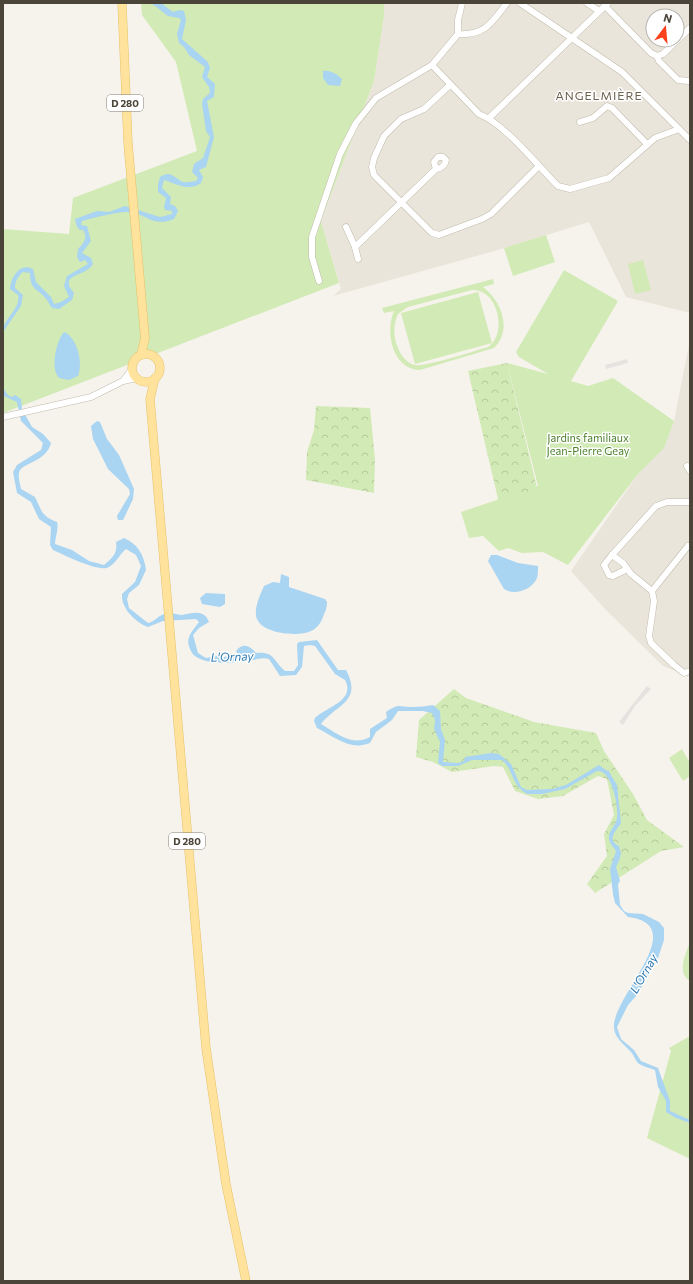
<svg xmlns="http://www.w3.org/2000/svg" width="693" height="1284" viewBox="0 0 693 1284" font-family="Commissioner,sans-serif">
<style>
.residential{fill:#eae5da;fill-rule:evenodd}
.green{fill:#d2eab5;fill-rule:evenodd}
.forest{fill:url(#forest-crowns)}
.parking{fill:#e5e3e0}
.water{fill:#a9d4f2}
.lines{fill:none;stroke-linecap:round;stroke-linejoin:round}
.minor-casing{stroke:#c2bbae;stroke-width:7}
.major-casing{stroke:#e6c16a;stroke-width:9}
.minor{stroke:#fff;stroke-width:6}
.major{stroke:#ffe39c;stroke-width:8}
.labels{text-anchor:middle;stroke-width:3;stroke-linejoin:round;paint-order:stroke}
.shield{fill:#fff;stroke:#817c74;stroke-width:1}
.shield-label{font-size:10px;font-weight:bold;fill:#4b4439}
.park-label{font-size:11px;fill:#4a7f2a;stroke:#fff}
.neighbourhood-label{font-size:12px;letter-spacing:1px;fill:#6e6250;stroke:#fff}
.water-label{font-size:12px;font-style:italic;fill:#2e7ab2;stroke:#fff}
</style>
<defs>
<pattern id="forest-crowns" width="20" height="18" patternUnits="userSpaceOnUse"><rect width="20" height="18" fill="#d2eab5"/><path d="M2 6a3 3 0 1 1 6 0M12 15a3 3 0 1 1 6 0" fill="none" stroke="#b6ca9c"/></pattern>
</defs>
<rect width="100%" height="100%" fill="#f6f3ec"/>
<g class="residential">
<path d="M384 3H690V313L626 297 589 222 498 250 333 296 341 289 321 221 374 81 384 16ZM653 16H677V40H653Z"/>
<path d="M690 339V677L663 666 604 608 571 571 638 474 664 447 674 421Z"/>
</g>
<g class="green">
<path d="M141 3H384V16L374 81 321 221 339 283 3 413V229L69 234 73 198 197 151 176 62 142 15Z"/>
<path d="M546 235 555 262 513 276 504 248Z"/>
<path d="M643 260 651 290 635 294 628 264Z"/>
<path d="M564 270 618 301 571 381 588 386 613 378 674 421 664 448 638 474 568 565 543 552 522 553 508 548 499 551 483 536 469 538 461 512 538 486 507 363 548 374 519 357 516 352Z"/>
<path d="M493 279 494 284 483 287C501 300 513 330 494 348L420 370C392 369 385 332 394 311L384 313 382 308ZM472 290C498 289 508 333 488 347 474 351 426 367 415 365 406 363 401 355 398 348 393 337 393 325 398 314L408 307Z"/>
<path d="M478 292 492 343 415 364 401 313Z"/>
<path d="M682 749 690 763V776L683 781 669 758Z"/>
<path d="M690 942V981C676 973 686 953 690 942Z"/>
<path d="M690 1036V1159L647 1138 671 1051 669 1048Z"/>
</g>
<g class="forest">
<path d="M507 363 537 488 499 503 468 371Z"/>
<path d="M316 406 370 408 375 460 374 493 306 480 307 452 314 430Z"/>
<path d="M454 689 466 698 534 722 596 733 604 751 633 794 647 820 684 847 661 851 595 893 587 884 607 856 604 834 614 815 607 779 598 776 563 796 538 799 515 791 503 767 494 766 452 772 433 762 416 757 419 720Z"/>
</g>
<g class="parking">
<path d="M627 359 628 363 606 369 605 365Z"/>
<path d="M647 686 651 689 635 706 623 725 619 722Z"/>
</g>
<g class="water">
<path d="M151 3H161L173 12 179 10 184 11 186 20 182 39 208 62 210 68 207 77 215 84 214 97 207 101 214 137 206 167 199 170 203 177 201 183C188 192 177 184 164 180L162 188 171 197 170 204 175 206 178 211 174 219C152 228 147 213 127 212 116 212 93 218 82 221L81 225 87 226 91 241 82 253 91 258 93 264C88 273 76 273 69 280V286L74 293 72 300 59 309 52 308C50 306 49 303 47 300 39 288 30 292 30 273L23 272C18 276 15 282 15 288L23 295 21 306 3 332C3 318 21 309 18 295L10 289C11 277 20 262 33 269L36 282 51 297 54 304 61 302 69 297 64 286 67 276 88 264 85 260 80 262 77 257 78 249C84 243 88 238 83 230H80L77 227 75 219 97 211 109 212 125 206 160 217 172 214V211L165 210 164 207 166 198 158 192V184L160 177C171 169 175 179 183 182 187 183 192 181 196 181L198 178 192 172 194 164 203 158 210 137 206 131 202 104 203 99 210 93 209 87 202 77 205 67 189 55 184 47 179 43 177 34 181 20 179 18 168 16Z"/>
<path d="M323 71C331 70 336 74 342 79L340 86 328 85 323 78Z"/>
<path d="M64 332C78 338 83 364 78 376L69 380 59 378C50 369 56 341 64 332Z"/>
<path d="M3 388 8 395 12 397 15 395 21 399 22 409 32 427 43 434 51 443C46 463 21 462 19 473 18 477 20 484 21 489L35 497C42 511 41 516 57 522 59 529 55 537 55 544L72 550 89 561 104 565C112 558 118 554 116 542L124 538C138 544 144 555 146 570L139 585 129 593 127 599 129 608 148 623C154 622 158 616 164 614 173 612 176 615 182 615 193 613 204 609 209 622L199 628 193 635 198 653 206 658 218 656 221 658 228 656 240 658 236 651C243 642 250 646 256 653 275 651 273 661 285 671H294L298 665 297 644 299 642 317 640 338 670H346C363 702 336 704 321 724 337 733 351 747 370 737V729L387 718 386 712C401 702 399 708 413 707 420 707 426 706 433 705L440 711 441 729 445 740 443 762 458 763 464 761 465 757 491 753 499 754 511 764 521 787 527 790 552 789 566 785 599 765 607 771 608 770 617 785 621 823C616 831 606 840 619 846L621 853 620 858 616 867 620 881 618 884 620 905 624 911 628 913 643 914 659 922 664 928V940L658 958 637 995 628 1005 617 1027 621 1039 634 1050 641 1061 658 1068 670 1101V1111L690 1120V1123L676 1118 666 1112V1101L658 1087 655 1070C650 1068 641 1066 638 1063 635 1060 634 1055 631 1052 625 1045 615 1039 614 1028 611 997 693 925 628 917L615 903 613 894 610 869 616 851C614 847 609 844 609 838 608 831 616 826 617 818 619 808 612 769 597 771L565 789 542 794H527C511 785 514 770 502 760H472L458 766H442L438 763 440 742 434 729 435 720 432 713 423 711H398L392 720 376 732 370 743C350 751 335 737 317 728L314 721 315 718C326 707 356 701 345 680L335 674 315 646 310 645 304 646 302 667 296 675 280 676 269 659C261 657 256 660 248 661 233 663 198 666 191 651 184 638 192 632 199 622L196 619 163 621 148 627C135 622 121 608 122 594L135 582 141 566 136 555 126 549C120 554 116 563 109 567 99 573 65 555 53 550L50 545 51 527 39 519 31 502 17 493 13 472 17 465 41 450 43 443 21 421 17 402 4 396Z"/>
<path d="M97 421 100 422 107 439 119 455 134 489 133 499 123 520H118L117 516 130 494 129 489 108 469 93 439 91 426Z"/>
<path d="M491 555H497L518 563 538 566C538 569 538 575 537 578 532 590 514 596 504 589L488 561Z"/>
<path d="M281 574 289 577V587L325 599 327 602C327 607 326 610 324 614 322 621 318 628 311 631 299 637 263 634 257 619 253 610 260 595 264 586L273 582 280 583Z"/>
<path d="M206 593 225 594V604L220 607 202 604 200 598Z"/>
</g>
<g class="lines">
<g class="minor-casing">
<g id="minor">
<path d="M520 3 622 72 690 140"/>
<path d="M587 3 599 11"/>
<path d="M605 6 651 53 657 56 663 54 690 28"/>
<path d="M458 34V20L462 3"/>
<path d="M657 56 659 61 678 80 689 81"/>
<path d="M432 65 479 114C505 124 537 165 558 186L570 189 609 178 655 138 679 129"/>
<path d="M450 85 424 109 401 119 384 136 374 158 372 167 374 175 432 233 439 235 482 219 491 214 539 166"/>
<path d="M489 118 608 3"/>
<path d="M580 122 593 118 607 106 612 108 647 144"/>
<path d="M346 227 355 247 436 169C442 168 445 166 446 160L443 157H438L434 162 436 169"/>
<path d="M355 247 358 259"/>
<path d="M319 281 312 257V237L340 154 356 123 376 98 432 65 458 34C485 36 492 22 507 3"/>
<path d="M123 381 137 378"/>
<path d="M3 417 91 397 123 381 132 369"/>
<path d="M687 466 690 471"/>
<path d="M612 555 656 506 667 502H690"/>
<path d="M627 569 613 576 609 575 604 565 612 555 623 563 631 574 652 591 654 601 649 636 651 643 674 665 684 673 690 671"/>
<path d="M652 591 688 546"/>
</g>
</g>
<g class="major-casing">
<g id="major">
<path d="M122 3 128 143 145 338 141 355"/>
<circle cx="146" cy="368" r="14"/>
<path d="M155 378 150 399 206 1048 226 1184 246 1281"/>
</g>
</g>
<use href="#minor" class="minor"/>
<use href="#major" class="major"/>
</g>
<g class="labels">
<g class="shield">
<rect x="107" y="95" width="36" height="16" rx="3"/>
<rect x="169" y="833" width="36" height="16" rx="3"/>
</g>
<g class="shield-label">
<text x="125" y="107">D 280</text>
<text x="187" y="845">D 280</text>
</g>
<g class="park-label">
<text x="588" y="442">Jardins familiaux<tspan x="588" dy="13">Jean-Pierre Geay</tspan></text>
</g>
<g class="neighbourhood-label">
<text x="599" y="100">ANGELMIÈRE</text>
</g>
<g class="water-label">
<text transform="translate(232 657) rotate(-2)" y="4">L'Ornay</text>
<text transform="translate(644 974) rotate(-60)" y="4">L'Ornay</text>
</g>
</g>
<rect width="693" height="1284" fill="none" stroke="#4b4439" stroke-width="8"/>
<g transform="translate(665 28) rotate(16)"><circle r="19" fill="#ffffff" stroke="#b7b4b0"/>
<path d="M0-3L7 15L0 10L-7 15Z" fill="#fc3f1d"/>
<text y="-6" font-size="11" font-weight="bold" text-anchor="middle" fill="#4b4439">N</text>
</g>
</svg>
